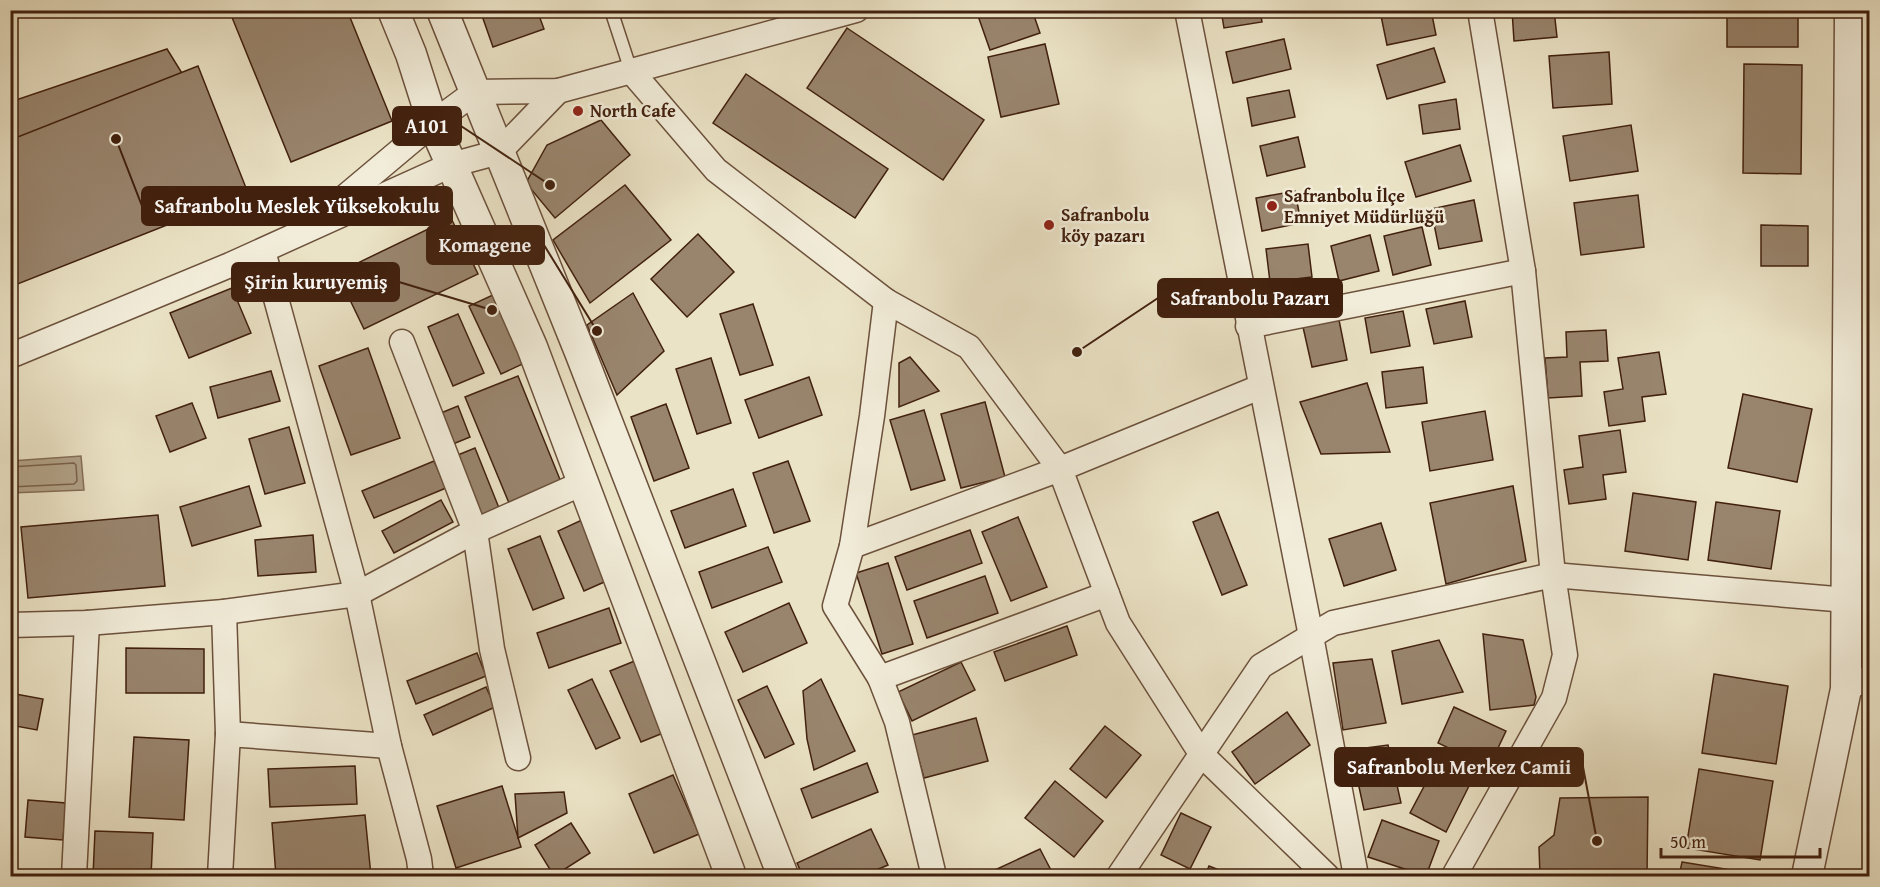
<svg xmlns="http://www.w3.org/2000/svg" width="1880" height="887" viewBox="0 0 1880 887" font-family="'Gentium Book Plus',serif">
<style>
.water{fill:#b1a187;stroke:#846d57;stroke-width:1.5}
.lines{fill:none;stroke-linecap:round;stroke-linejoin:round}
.shore{stroke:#79604a;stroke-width:1.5}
.building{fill:#99856e;stroke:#41200e;stroke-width:1.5}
.service-casing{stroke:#6c513c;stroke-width:15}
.minor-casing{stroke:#6c513c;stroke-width:27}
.tertiary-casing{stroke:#6c513c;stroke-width:33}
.service{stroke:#f2edda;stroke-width:12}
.minor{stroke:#f2edda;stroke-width:24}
.tertiary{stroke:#f2edda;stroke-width:30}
.poi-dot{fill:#8f2418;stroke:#f2edda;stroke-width:2}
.labels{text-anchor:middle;stroke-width:5;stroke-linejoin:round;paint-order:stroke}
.poi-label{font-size:18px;font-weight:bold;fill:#41200e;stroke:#f2edda;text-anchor:start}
.leader{fill:none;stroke:#41200e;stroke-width:2}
.callout-dot{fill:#41200e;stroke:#f2edda;stroke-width:2}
.callout{fill:#41200e;stroke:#41200e;stroke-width:2}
.callout-label{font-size:20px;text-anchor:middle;font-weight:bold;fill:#fff}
</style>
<rect width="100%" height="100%" fill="#ebe3c6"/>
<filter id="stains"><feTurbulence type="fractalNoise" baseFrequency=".00333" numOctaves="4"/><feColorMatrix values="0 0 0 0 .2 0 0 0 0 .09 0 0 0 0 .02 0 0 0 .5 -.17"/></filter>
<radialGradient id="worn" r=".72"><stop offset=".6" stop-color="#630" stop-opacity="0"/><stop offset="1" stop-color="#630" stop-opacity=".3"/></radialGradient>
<path class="water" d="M81 456 84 490 11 493V461Z"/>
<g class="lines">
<path class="shore" d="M10 467 74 463 76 465 77 481 74 484 10 487"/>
</g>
<g class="building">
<path d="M229 10H347L392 121 291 162Z"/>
<path d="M480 10H537L544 29 493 47Z"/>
<path d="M984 10H1032L1040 33 990 50 977 13Z"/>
<path d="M1221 10H1260L1262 22 1224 28Z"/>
<path d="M1431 10 1436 35 1387 45 1380 11Z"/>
<path d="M1512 10H1554L1557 37 1514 41Z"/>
<rect x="1727" y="10" width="71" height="37"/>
<path d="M847 28 984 120 943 180 807 88Z"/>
<path d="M1284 39 1291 69 1233 83 1226 52Z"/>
<path d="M1045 44 1059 104 1001 117 988 57Z"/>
<path d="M1434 48 1445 82 1387 99 1377 65Z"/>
<path d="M167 49 185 78 225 188 10 277V102Z"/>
<path d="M1609 52 1612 104 1553 108 1549 56Z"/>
<path d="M1744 64 1802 65 1801 174 1743 173Z"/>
<path d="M198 66 248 193 10 287V140Z"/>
<path d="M746 74 888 169 855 218 713 123Z"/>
<path d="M1289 90 1295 117 1252 126 1247 98Z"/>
<path d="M1456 99 1460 129 1423 134 1419 105Z"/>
<path d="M601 120 630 155 555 218 526 183 547 145Z"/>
<path d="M1631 125 1638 171 1570 181 1563 136Z"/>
<path d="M1298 137 1305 167 1267 176 1260 146Z"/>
<path d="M1460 145 1471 181 1416 197 1405 162Z"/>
<path d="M625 185 671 240 590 303 553 240Z"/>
<path d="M1295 191 1301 223 1262 231 1256 198Z"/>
<path d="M1638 195 1644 247 1581 255 1574 203Z"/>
<path d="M1474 200 1482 241 1439 249 1431 209Z"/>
<path d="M451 218 478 274 364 329 337 273Z"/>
<path d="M1761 225 1808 226V266H1761Z"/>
<path d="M1422 227 1431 265 1393 275 1384 236Z"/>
<path d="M698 234 734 272 687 317 651 279Z"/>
<path d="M1370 235 1379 271 1339 281 1331 246Z"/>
<path d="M1308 244 1312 277 1270 282 1266 249Z"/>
<path d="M232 288 251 333 189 358 170 313Z"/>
<path d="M633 293 664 351 617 395 587 325Z"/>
<path d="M495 294 527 362 501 374 469 306Z"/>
<path d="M1465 301 1472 337 1434 344 1426 309Z"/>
<path d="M753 304 773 365 740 375 720 314Z"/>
<path d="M1403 311 1410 346 1371 353 1365 318Z"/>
<path d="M458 314 484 373 453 386 428 327Z"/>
<path d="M1339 320 1347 360 1312 367 1303 327Z"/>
<path d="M1606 330 1608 361 1580 362 1582 396 1548 398 1545 358 1567 357 1566 332Z"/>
<path d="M368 348 400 438 351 455 319 366Z"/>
<path d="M1659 352 1666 394 1642 397 1645 421 1609 426 1604 392 1623 389 1618 358Z"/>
<path d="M910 357 939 391 899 407V363Z"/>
<path d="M711 358 731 423 697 434 676 369Z"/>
<path d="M1423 367 1427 403 1386 408 1382 372Z"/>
<path d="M271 371 280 401 218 418 210 387Z"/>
<path d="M518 376 561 482 509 503 465 397Z"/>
<path d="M809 377 822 415 759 438 745 400Z"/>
<path d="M1367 383 1390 452 1321 454 1300 402Z"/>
<path d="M1743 394 1812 409 1797 482 1728 468Z"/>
<path d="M985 402 1005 477 961 488 941 414Z"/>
<path d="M192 403 206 438 170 452 156 416Z"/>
<path d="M666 404 689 468 654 481 631 417Z"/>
<path d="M458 406 470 437 453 444 441 413Z"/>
<path d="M924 410 945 480 911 490 890 420Z"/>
<path d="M1485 411 1493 460 1430 471 1422 422Z"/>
<path d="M289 427 305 483 265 494 249 439Z"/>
<path d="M1620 430 1626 472 1603 475 1606 499 1569 504 1564 470 1583 467 1579 436Z"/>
<path d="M475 448 499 508 478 516 453 457Z"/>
<path d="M434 461 446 488 374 518 362 491Z"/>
<path d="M788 461 810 521 774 533 753 473Z"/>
<path d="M249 486 261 526 192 546 180 507Z"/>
<path d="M1513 486 1526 561 1446 584 1430 503Z"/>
<path d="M733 489 746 526 685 548 671 511Z"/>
<path d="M1633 493 1696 502 1688 560 1625 551Z"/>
<path d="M441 500 453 522 394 553 382 531Z"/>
<path d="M1716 502 1780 511 1771 569 1708 560Z"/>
<path d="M1218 512 1247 585 1222 595 1193 522Z"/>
<path d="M158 515 165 586 28 598 21 527Z"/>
<path d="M1018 517 1047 587 1011 601 982 532Z"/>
<path d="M584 519 611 579 584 591 558 531Z"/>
<path d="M1381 523 1396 570 1344 586 1329 539Z"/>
<path d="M970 530 982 563 907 590 895 557Z"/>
<path d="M313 535 316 572 258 576 255 540Z"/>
<path d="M540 536 564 598 533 610 508 549Z"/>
<path d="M768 547 782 582 712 608 699 572Z"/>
<path d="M888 563 913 644 882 654 856 573Z"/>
<path d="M985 576 998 613 927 638 914 601Z"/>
<path d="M789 603 807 643 743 672 725 632Z"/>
<path d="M609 608 621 643 549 668 537 633Z"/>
<path d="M1067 626 1077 655 1005 681 994 652Z"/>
<path d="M1483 634 1523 640 1536 697 1534 705 1490 710Z"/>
<path d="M1439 640 1463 692 1402 704 1392 651Z"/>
<path d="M126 648 204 649V693H126Z"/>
<path d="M477 653 486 676 416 704 407 681Z"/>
<path d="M1372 659 1386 723 1343 730 1333 663Z"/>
<path d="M637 660 668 731 641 742 610 671Z"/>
<path d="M961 662 975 690 912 721 898 692Z"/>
<path d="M1714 674 1788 686 1776 764 1702 753Z"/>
<path d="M592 679 620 738 596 749 568 690Z"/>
<path d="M821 679 855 751 814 770 807 739 803 691Z"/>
<path d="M767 686 794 744 765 758 738 700Z"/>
<path d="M486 687 495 707 433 735 424 715Z"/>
<path d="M10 693 43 699 37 730 10 725Z"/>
<path d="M1454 707 1506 731 1489 767 1438 743Z"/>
<path d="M1287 712 1310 745 1255 784 1232 752Z"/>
<path d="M976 718 988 761 924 778 912 735Z"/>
<path d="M1105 726 1141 755 1106 798 1070 769Z"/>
<path d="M134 737 189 740 184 820 129 817Z"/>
<path d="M1388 745 1401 803 1364 810 1351 750Z"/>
<path d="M1438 760 1475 774 1446 832 1410 813Z"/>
<path d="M867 763 878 792 812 818 801 789Z"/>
<path d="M355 766 357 804 270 807 268 769Z"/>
<path d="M1699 769 1773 781 1760 860 1686 848Z"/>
<path d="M673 775 699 834 654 853 629 794Z"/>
<path d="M1055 781 1103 821 1074 857 1025 818Z"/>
<path d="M502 786 521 847 456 868 437 806Z"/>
<path d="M564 792 567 813 518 838 515 794Z"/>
<path d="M10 794H14L12 828H10Z"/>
<path d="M1648 797 1647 876H1540L1539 847 1554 835 1560 798Z"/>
<path d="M28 800 66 803 63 840 25 837Z"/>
<path d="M1181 813 1211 827 1190 869 1161 855Z"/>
<path d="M365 815 371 876H276L272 823Z"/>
<path d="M1382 820 1439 841 1426 876 1368 857Z"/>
<path d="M571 823 590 853 554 876 535 845Z"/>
<path d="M871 829 888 865 862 876H803L797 863Z"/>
<path d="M95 831 153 833 151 876H93Z"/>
<path d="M1040 849 1054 876H982Z"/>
<path d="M1682 862 1756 874 1755 876H1679Z"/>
<path d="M1209 866 1234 876H1205Z"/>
</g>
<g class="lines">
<g class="service-casing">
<path id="service" d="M611 10 631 71"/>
</g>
<g class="minor-casing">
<g id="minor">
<path d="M1187 10 1311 636 1356 876"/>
<path d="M631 71 716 170 886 301 969 347 1060 469 1118 623 1202 755 1327 876"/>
<path d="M327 212 433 123 475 92 558 91 856 10"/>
<path d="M263 251 357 594 389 746 419 859 421 876"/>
<path d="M886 301 872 416 852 546 835 606 880 678 897 722 934 876"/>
<path d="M1248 326 1523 271"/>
<path d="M1849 339 1870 342"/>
<path d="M402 342 475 531 492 649 518 758"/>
<path d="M10 356 230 265 451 165 499 152 558 91"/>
<path d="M852 546 1060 469 1260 387"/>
<path d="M224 612 228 734"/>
<path d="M10 625 87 623 224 612 357 594 475 531 583 483"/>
<path d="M880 678 1107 594"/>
<path d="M1846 689 1870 677"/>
<path d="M74 876 87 623"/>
<path d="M220 876 228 734 389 746"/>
<path d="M1119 876 1261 666 1333 623 1553 575 1847 600"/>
<path d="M1454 876 1554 698 1565 655 1553 575 1523 271 1480 10"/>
</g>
</g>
<g class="tertiary-casing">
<g id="tertiary">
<path d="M393 10 411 54 433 123 532 347 731 876"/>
<path d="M442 10 580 352 783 876"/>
<path d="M1807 876 1846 689 1850 10"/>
</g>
</g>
<use href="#service" class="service"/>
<use href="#minor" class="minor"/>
<use href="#tertiary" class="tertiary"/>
</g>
<g class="poi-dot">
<circle cx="578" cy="111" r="6"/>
<circle cx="1272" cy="206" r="6"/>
<circle cx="1049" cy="225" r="6"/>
</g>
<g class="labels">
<g class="poi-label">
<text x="590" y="117">North Cafe</text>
<text x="1284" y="202">Safranbolu İlçe<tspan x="1284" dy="21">Emniyet Müdürlüğü</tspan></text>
<text x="1061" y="221">Safranbolu<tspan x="1061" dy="21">köy pazarı</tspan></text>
</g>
</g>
<path class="leader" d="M550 185L461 126M116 139L142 206M597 331L544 245M492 310L399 282M1077 352L1158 298M1597 841L1583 767"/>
<g class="callout-dot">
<circle cx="550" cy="185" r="6"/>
<circle cx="116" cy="139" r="6"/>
<circle cx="597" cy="331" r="6"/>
<circle cx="492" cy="310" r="6"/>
<circle cx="1077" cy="352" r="6"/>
<circle cx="1597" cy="841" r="6"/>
</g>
<g class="callout">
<rect x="393" y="107" width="68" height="38" rx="6"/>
<rect x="142" y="187" width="310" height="38" rx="6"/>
<rect x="427" y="226" width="117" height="38" rx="6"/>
<rect x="232" y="263" width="167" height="38" rx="6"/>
<rect x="1158" y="279" width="184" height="38" rx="6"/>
<rect x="1335" y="748" width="248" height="38" rx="6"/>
</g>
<g class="callout-label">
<text x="427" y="133">A101</text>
<text x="297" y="213">Safranbolu Meslek Yüksekokulu</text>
<text x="485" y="252">Komagene</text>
<text x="316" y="289">Şirin kuruyemiş</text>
<text x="1250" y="305">Safranbolu Pazarı</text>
<text x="1459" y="774">Safranbolu Merkez Camii</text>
</g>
<rect width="1880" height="887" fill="none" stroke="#ebe3c6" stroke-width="36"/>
<rect x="12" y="12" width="1856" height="863" fill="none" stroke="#41200e" stroke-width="3"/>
<rect x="18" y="18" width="1844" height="851" fill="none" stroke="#41200e" stroke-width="1.5"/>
<path d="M1661 848v9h159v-9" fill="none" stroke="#41200e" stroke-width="3"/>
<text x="1670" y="848" font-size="18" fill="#41200e" stroke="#f2edda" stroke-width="4.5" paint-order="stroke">50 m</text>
<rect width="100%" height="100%" filter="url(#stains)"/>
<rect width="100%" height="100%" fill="url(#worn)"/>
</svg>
